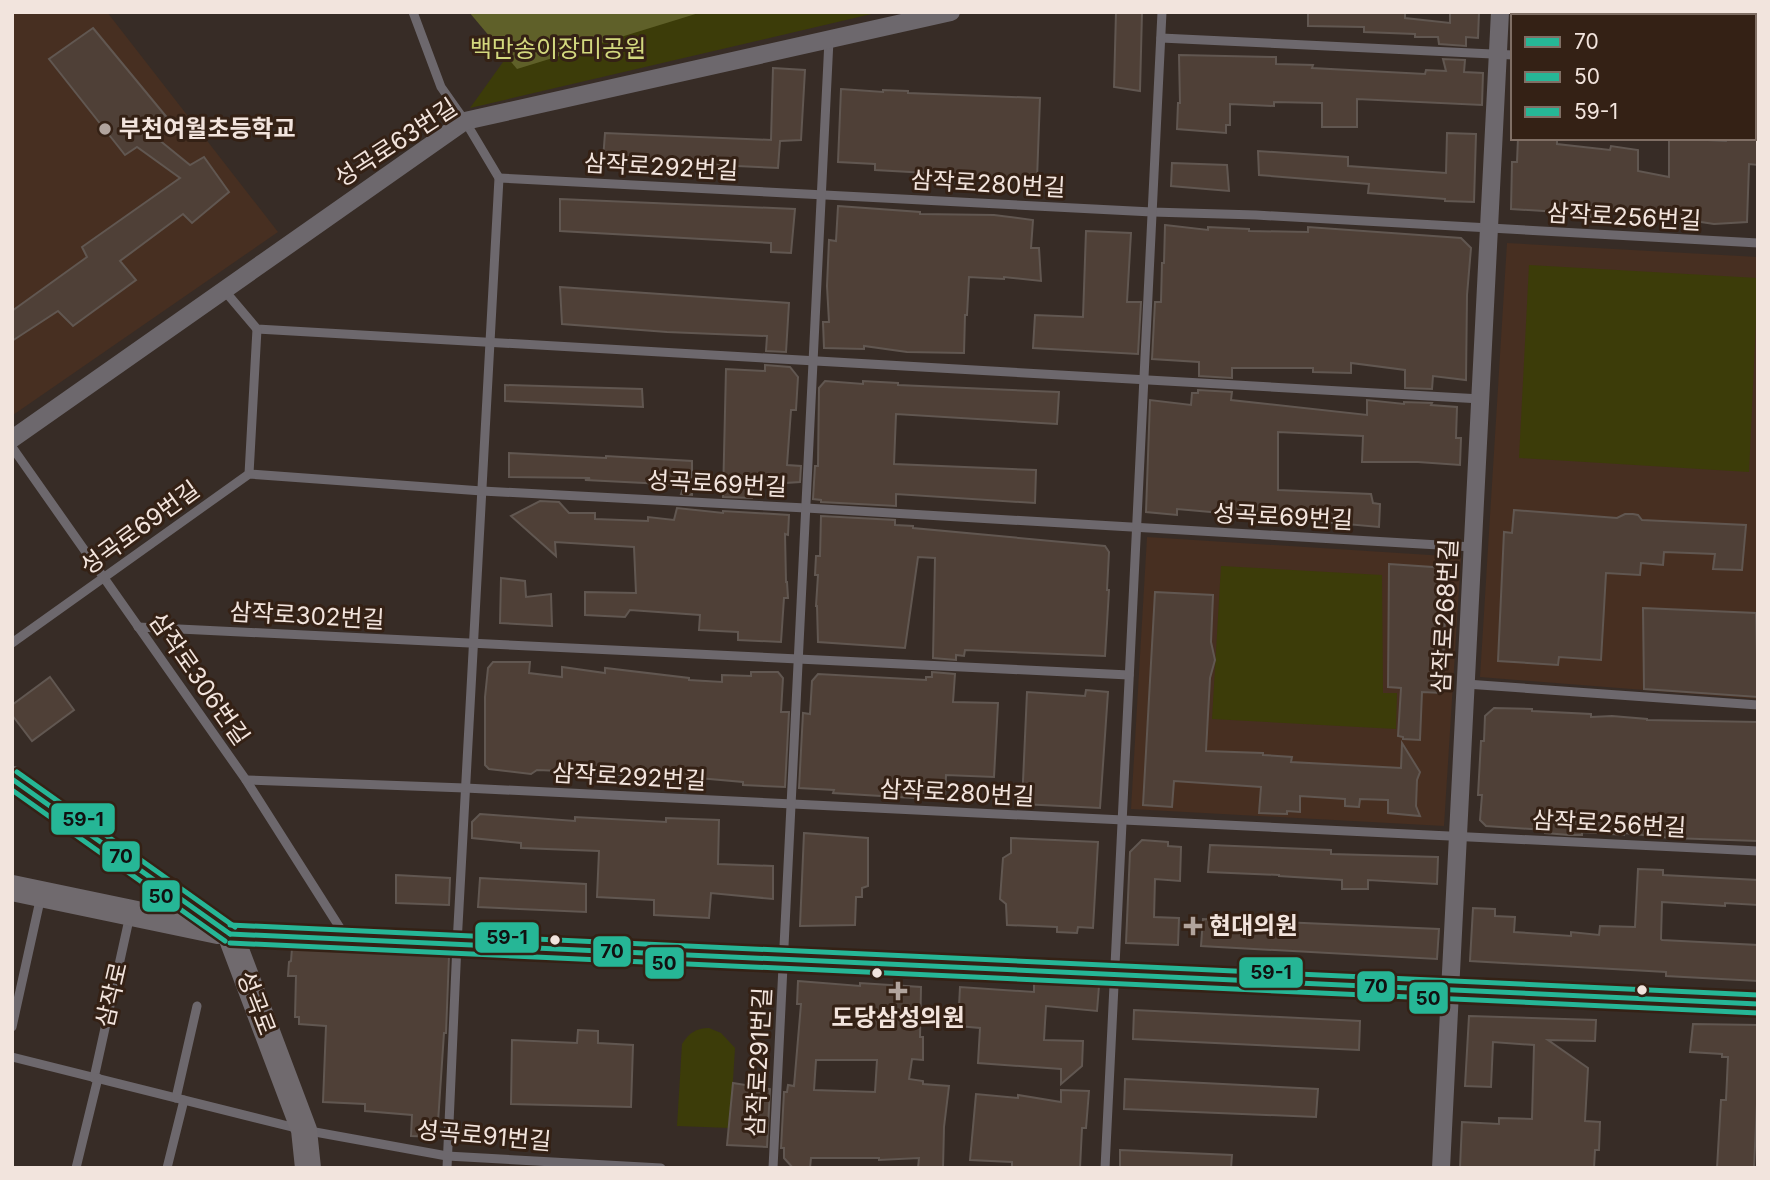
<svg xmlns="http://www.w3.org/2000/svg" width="1770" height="1180" viewBox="0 0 1770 1180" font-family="Inter,'Noto Sans KR',sans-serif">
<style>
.built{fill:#472f21}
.green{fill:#3c3c09}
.forest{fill:#5f6029}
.building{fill:#4f4037;stroke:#615751;stroke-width:2;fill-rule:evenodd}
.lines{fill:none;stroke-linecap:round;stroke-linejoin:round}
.lane{stroke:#6d686d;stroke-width:9}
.street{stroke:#6d686d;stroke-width:18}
.secondary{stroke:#706a6e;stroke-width:26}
.bus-1-casing{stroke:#342115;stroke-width:10}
.bus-2-casing{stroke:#342115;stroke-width:10}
.bus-3-casing{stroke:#342115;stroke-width:10}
.bus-1{stroke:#26b696;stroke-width:5}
.bus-2{stroke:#26b696;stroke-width:5}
.bus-3{stroke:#26b696;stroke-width:5}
.poi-dot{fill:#b1a49d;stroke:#342115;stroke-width:2.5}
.bus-dot{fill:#f2e4dd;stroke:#342115;stroke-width:2.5}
.labels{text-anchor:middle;stroke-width:6;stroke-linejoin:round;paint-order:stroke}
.park-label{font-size:24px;fill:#d3d97e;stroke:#342115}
.poi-label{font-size:24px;font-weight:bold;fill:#f2e4dd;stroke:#342115;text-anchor:start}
.street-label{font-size:24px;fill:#f2e4dd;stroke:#342115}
.line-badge{stroke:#342115;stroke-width:2.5}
.pale-badge-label{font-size:19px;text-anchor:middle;font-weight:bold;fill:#111}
</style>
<rect width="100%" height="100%" fill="#372c26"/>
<g class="built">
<path d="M12 12H107L278 232 13 415Z"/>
<path d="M1507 243 1758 257V699L1480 677Z"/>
<path d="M1147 537 1461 557 1444 826 1131 809Z"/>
</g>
<g class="green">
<path d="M539 12H880L470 108Z"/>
<path d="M1529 265 1758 278 1749 472 1519 458Z"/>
<path d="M1221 566 1382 575 1383 693H1397L1396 729 1212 719Z"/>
<path d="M709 1028 721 1033 735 1048 730 1128 677 1126 682 1044C689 1033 696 1028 709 1028Z"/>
</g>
<path class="forest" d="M469 12H702L517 69Z"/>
<g class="building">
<path d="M1116 12H1142L1140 91 1114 87Z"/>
<path d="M1308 12H1405V18L1450 23V12H1479L1478 38 1466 37V46L1439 44 1438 37H1415V34L1364 32V27L1308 26Z"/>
<path d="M93 28 169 120 153 135 190 165 204 157 229 192 192 223 183 214 120 261 136 280 73 326 58 311 12 341V311L87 257 82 247 180 178 137 147 125 155 49 59Z"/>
<path d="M1179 55 1276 57V64L1313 65 1312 68 1425 74 1426 70 1446 71 1443 59 1465 60 1464 72 1483 73 1482 105 1357 99V127H1322V103L1274 102V106L1230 104V125H1226V133L1177 129 1178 103H1180Z"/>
<path d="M773 68 805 70 801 140 780 141 778 168 603 160 605 133 771 140Z"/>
<path d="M841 89 883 92V90L908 91V93L1040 98 1037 179 875 170V164L838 162Z"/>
<path d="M1447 133 1476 134 1474 202 1445 201V199L1368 193 1369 184 1259 175 1258 151 1348 157V166L1446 173Z"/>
<path d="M1518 138H1557V144L1610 150 1611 146 1638 150V171L1669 177V138L1726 141 1727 138 1758 140V165L1749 164 1747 222 1714 224 1668 217 1644 216V214L1601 212V218L1560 212 1511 209 1512 162H1517Z"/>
<path d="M1172 163 1227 165 1229 191 1171 186Z"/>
<path d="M560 199 795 209 791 253 771 252V243L560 231Z"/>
<path d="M838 206 920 212V214L994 215 1033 220 1031 248H1039L1041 281 1004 277V279L969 277 967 315H965L964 353 907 352 864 346V349L824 348 823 322H829L827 286 829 240 836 241Z"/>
<path d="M1165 225 1208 230V227L1249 229V231L1308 232V227L1461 238 1471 248 1467 295 1466 380 1433 376 1432 389 1405 388V370L1351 363V373L1313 372V368H1232V378L1199 376V362L1152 359 1155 302H1161L1162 263H1164Z"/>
<path d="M1086 231 1131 233 1127 302H1141L1138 354 1033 348 1035 315 1083 317Z"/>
<path d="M560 287 789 303 786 352 766 351 767 336 667 332 562 324Z"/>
<path d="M765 365 790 367 798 377 796 410H791L787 465 801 466 800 482 753 485 752 498 723 497 726 369 765 371Z"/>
<path d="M825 381 863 384V381L898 383V385L1059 392 1057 424 896 414 894 464 1036 470 1035 503 896 494V506L821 502V500L813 499 815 466H818L819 388Z"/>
<path d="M505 385 642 389 643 407 505 401Z"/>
<path d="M1198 390 1232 392 1231 400 1367 415V400L1404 404V402L1432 403 1431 405 1457 407 1456 438H1461L1460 465 1418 462H1362L1363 436 1278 432V490L1371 494 1373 503 1380 504 1379 527 1177 509V515L1146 512 1150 400 1191 405 1192 393H1198Z"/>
<path d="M509 453 606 458V456L692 461V495L681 494 684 485 585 480 590 478 509 477Z"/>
<path d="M540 501 559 502 569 513H595V519L648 521V517L674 520 677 508 723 513V511L789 515 788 535 785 534 786 582H787L788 598H784L781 642 738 640V632L699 630 700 615 630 610 625 617 585 615V592L636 593 634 547 555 542 556 556 511 516Z"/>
<path d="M1514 510 1617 518 1625 514H1633L1638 515 1642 520 1746 525 1742 570 1713 569 1715 554 1664 552 1663 565 1641 563 1640 575 1606 573 1601 660 1559 657 1558 665 1498 661 1504 532 1512 533Z"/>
<path d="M821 516 895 520V525L913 526V528L1105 546 1109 552 1107 590H1109L1105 656 965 650 964 656 956 655V660L933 658 935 558 918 557 905 648 818 642 817 606H816L818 575H815L816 556H820Z"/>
<path d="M1389 564 1447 568 1442 693 1422 692 1420 740 1403 739V737L1398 736 1401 688 1388 687Z"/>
<path d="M501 578 525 581 526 597 551 594 552 626 500 623Z"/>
<path d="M1155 592 1213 595 1211 642 1215 660 1210 678 1206 751 1263 753V755L1292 757 1291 762 1401 768 1402 743 1420 772 1417 780 1416 806 1420 816 1388 813V800L1360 799 1359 807 1345 806V799L1300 796V812L1287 811V814L1259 813 1261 787 1174 781 1172 807 1143 805Z"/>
<path d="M1643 608 1756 613 1758 697 1644 689Z"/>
<path d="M493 662H530L529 673 562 677V667L605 673V668L689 678V680L722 682V675L751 676V672H778L783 678 781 712H789L785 787 743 785V782L698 778 644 775V777L587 772 537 770 531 774 489 769 485 765V697L488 668Z"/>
<path d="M932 672 955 674 953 702 998 703 994 777 946 775 945 800 833 793 834 790 799 788 803 713 810 714 812 681 818 674 926 680V677H932Z"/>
<path d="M50 677 74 710 32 741 12 715V705Z"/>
<path d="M1086 690 1108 692 1100 808 1022 804 1027 692 1085 696Z"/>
<path d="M1494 708 1532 709V711L1591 714V717L1612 716 1647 719V720L1758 722V841L1671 838 1624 833V835L1582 832V835H1569L1545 833V830L1486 826 1480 820 1482 795H1478L1481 741H1484L1485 716Z"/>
<path d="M480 814 575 821V817L666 822V818L719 820 718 864 773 866V899L711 893 709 918 654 915V900L597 897 599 851 521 848V843L472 838V822Z"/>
<path d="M804 833 868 838V886L862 888V897H856L855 925 800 926Z"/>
<path d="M1011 838 1098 842 1093 928 1078 927 1077 933 1057 932V927L1007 925 1006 904 1000 899 1003 858 1011 853Z"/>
<path d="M1142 840 1168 842V846L1181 847 1180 881 1155 879 1154 917 1179 918 1178 945 1126 943 1130 852Z"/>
<path d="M1210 845 1331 850V854L1438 857 1437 884 1368 880V889H1342V880L1279 876V875L1208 872Z"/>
<path d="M1638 869 1663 870V875L1758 880V905L1725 903V906L1662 902 1661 939 1662 940 1758 945V981L1666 976V972L1470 961 1473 908 1495 909V916L1515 917 1514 932 1571 936V932L1599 935 1600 926 1635 927Z"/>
<path d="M396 875 450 878 449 905 396 903Z"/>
<path d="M480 878 586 884V912L478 907Z"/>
<path d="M1230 915 1256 916V921L1439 929 1437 959 1201 946 1203 919 1229 920Z"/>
<path d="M292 948 449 956 446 1033H444L437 1137 411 1136 412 1115 365 1111V1104L323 1102 326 1026 299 1024V1017H295L296 976H288L289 962 291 961Z"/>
<path d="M798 981 860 986V983L921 987 920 1037H923V1060L912 1059 909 1079 923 1081V1084L949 1086 944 1127 943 1168H918L919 1158 879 1160V1158H811L810 1168H793L784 1158V1148H781L784 1092H787L788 1085 794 1086 801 1004H797ZM816 1060H877L875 1092 814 1090Z"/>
<path d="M1034 982 1099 986 1097 1011 1046 1006 1044 1040 1083 1041 1082 1066 1061 1084V1069L978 1063 980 1028 958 1026 960 987 1034 992Z"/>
<path d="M1134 1010 1360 1021 1359 1050 1133 1039Z"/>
<path d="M1469 1016 1596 1020 1595 1041 1548 1040 1588 1068 1585 1121 1600 1122 1599 1150H1595L1594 1168H1460L1462 1122 1499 1124V1118L1532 1119 1534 1045 1493 1042 1491 1087 1465 1086Z"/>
<path d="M1693 1024 1758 1025V1082L1754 1168H1717L1721 1100H1726L1728 1057H1722V1054L1690 1052Z"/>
<path d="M578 1030 598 1031V1043L633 1045 631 1107 511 1104 512 1040 577 1043Z"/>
<path d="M1125 1079 1318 1089 1316 1117 1124 1109Z"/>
<path d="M733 1083 770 1089 767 1147 727 1145Z"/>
<path d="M1061 1090 1089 1091 1086 1128H1082L1080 1168 1012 1167V1162L970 1160 976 1094 1018 1098V1095L1061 1102Z"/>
<path d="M1120 1150 1232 1155 1231 1168H1120Z"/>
</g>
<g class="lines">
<g class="lane">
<path d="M413 12 441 87 465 121 499 178 457 944 447 1168"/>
<path d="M1161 38 1513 55"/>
<path d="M1754 67 1758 68"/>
<path d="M499 178 1152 212 1256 215 1758 243"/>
<path d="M224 290 257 329 1481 399"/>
<path d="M12 447 246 780 347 939"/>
<path d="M249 474 257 329"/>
<path d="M138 627 1129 675"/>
<path d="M12 643 249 474 482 491 806 508 1473 547"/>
<path d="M1466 684 1758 705"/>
<path d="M246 780 465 788 1758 851"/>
<path d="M12 1027 41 896"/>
<path d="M12 1057 304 1130 447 1156 661 1168"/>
<path d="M94 1078 130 915"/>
<path d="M176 1098 197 1006"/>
<path d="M76 1168 98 1078"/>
<path d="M167 1168 184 1100"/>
<path d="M773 1168 829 40"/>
<path d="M1105 1168 1162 12"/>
</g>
<g class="street">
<path d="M12 439 465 121 951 12"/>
<path d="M230 934 1758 1004"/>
<path d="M1441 1168 1500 12"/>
</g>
<g class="secondary">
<path d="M12 779 230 934 304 1130 308 1168"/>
<path d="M12 888 218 931"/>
</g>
<g class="bus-1-casing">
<g id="bus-1">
<path d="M12 779 230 934"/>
<path d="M230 934 1758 1004"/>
</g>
</g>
<g class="bus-2-casing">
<g id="bus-2">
<path d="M12 790 225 941"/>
<path d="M230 943 1758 1013"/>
</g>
</g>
<g class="bus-3-casing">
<g id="bus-3">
<path d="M17 772 235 927"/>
<path d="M230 925 1758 995"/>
</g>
</g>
<use href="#bus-1" class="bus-1"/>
<use href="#bus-2" class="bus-2"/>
<use href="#bus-3" class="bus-3"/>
</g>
<g class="poi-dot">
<circle cx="105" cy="129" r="7"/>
<path d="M1189.5 915.5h7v7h7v7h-7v7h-7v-7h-7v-7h7z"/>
<path d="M894.5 980.5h7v7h7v7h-7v7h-7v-7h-7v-7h7z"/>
</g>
<g class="bus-dot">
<circle cx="555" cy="940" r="6"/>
<circle cx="877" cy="973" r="6"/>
<circle cx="1642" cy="990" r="6"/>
</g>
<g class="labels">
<g class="park-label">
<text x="558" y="57">백만송이장미공원</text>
</g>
<g class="poi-label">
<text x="119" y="137">부천여월초등학교</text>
<text x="1209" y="934">현대의원</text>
<text x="898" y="1026" text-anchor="middle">도당삼성의원</text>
</g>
<g class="street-label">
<text transform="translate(396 143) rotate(-33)" y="8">성곡로63번길</text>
<text transform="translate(661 167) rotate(3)" y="8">삼작로292번길</text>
<text transform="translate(988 184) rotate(3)" y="8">삼작로280번길</text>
<text transform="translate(1624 217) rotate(3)" y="8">삼작로256번길</text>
<text transform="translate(717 484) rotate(3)" y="8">성곡로69번길</text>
<text transform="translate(1283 517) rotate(3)" y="8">성곡로69번길</text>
<text transform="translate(140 528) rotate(-36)" y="8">성곡로69번길</text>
<text transform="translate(307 616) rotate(3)" y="8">삼작로302번길</text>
<text transform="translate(1445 616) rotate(-87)" y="8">삼작로268번길</text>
<text transform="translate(199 679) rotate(55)" y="8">삼작로306번길</text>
<text transform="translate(629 777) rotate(3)" y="8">삼작로292번길</text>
<text transform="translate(957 793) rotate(3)" y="8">삼작로280번길</text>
<text transform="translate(1609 824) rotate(3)" y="8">삼작로256번길</text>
<text transform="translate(112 995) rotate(-77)" y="8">삼작로</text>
<text transform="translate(256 1003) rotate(69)" y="8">성곡로</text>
<text transform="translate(759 1062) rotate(-87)" y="8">삼작로291번길</text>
<text transform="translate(484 1136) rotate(5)" y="8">성곡로91번길</text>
</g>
</g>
<g class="line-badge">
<rect x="50" y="802" width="66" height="34" rx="7" fill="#26b696"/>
<rect x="101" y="840" width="40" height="33" rx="7" fill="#26b696"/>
<rect x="141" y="879" width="40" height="34" rx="7" fill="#26b696"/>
<rect x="474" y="921" width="66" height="33" rx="7" fill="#26b696"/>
<rect x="592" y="935" width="40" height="33" rx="7" fill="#26b696"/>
<rect x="644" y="946" width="41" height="34" rx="7" fill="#26b696"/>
<rect x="1238" y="956" width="66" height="33" rx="7" fill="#26b696"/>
<rect x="1356" y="970" width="40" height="33" rx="7" fill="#26b696"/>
<rect x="1408" y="981" width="41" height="34" rx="7" fill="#26b696"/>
</g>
<g class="pale-badge-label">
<text x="83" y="826">59-1</text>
<text x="121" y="863">70</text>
<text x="161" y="903">50</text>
<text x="507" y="944">59-1</text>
<text x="612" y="958">70</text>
<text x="664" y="970">50</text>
<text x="1271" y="979">59-1</text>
<text x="1376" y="993">70</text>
<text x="1428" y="1005">50</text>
</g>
<rect width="1770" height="1180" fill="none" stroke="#f2e4dd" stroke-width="28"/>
<rect x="1511" y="14" width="245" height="126" fill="#342115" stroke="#806f65" stroke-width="2"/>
<rect x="1525" y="37" width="35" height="10" fill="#26b696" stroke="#806f65" stroke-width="2"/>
<text x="1574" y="49" font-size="21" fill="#f2e4dd">70</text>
<rect x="1525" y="72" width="35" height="10" fill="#26b696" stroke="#806f65" stroke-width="2"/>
<text x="1574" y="84" font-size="21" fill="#f2e4dd">50</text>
<rect x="1525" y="107" width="35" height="10" fill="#26b696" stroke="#806f65" stroke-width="2"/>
<text x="1574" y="119" font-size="21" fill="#f2e4dd">59-1</text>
</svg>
